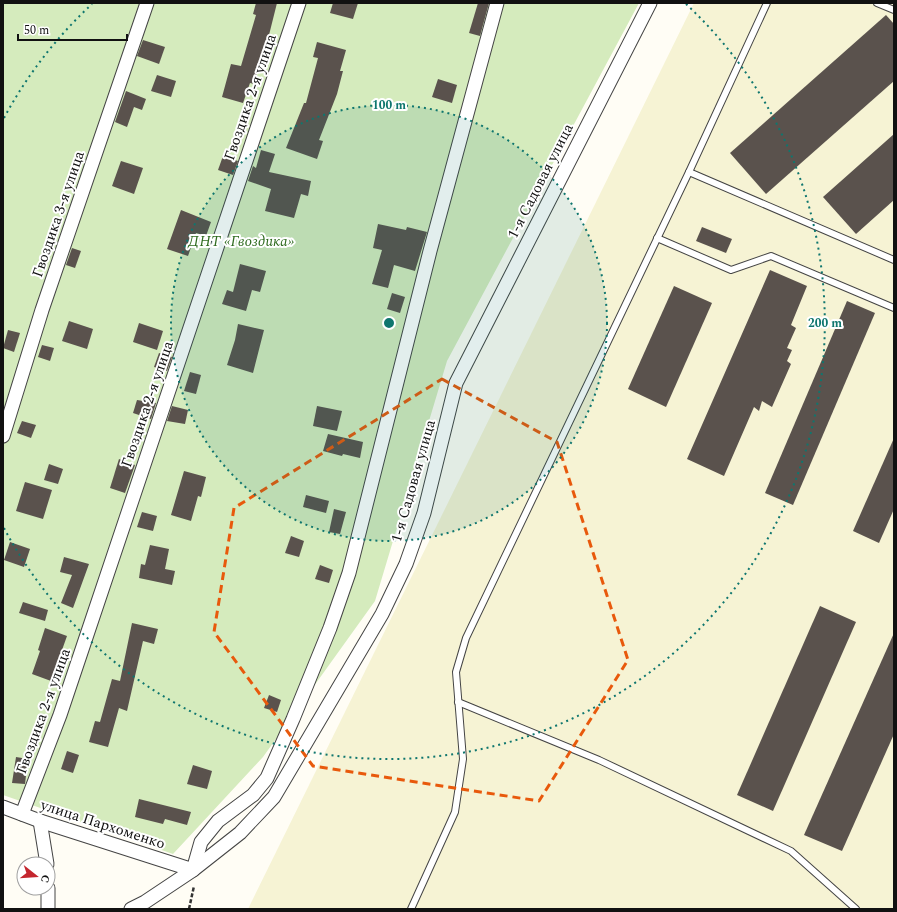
<svg xmlns="http://www.w3.org/2000/svg" width="897" height="912" viewBox="0 0 897 912" font-family="Spectral,serif">
<style>
.farmland{fill:#f6f3d4}
.green{fill:#d5ebbd}
.building{fill:#5a524d}
.lines{fill:none;stroke-linecap:round;stroke-linejoin:round}
.service-casing{stroke:#444;stroke-width:8}
.minor-casing{stroke:#444;stroke-width:15}
.path{stroke:#333;stroke-width:2.5;stroke-dasharray:4 2;stroke-linecap:butt}
.service{stroke:#fff;stroke-width:6}
.minor{stroke:#fff;stroke-width:13}
.marked{fill:none;stroke:#e8590c;stroke-width:3;stroke-dasharray:8 5;stroke-linejoin:round}
.ring{fill:none;stroke:#0f766e;stroke-width:2;stroke-dasharray:2 4}
.labels{text-anchor:middle;stroke-width:4;stroke-linejoin:round;paint-order:stroke}
.street-label{font-size:15px;fill:#111;stroke:#fff}
.park-label{font-size:15px;font-style:italic;fill:#2f6b1f;stroke:#fff}
.centre{fill:#0f766e;stroke:#fff;stroke-width:2}
.ring-label{font-size:12px;text-anchor:middle;font-weight:bold;fill:#0f766e;stroke:#fff;stroke-width:4;stroke-linejoin:round;paint-order:stroke}
</style>
<rect width="100%" height="100%" fill="#fffdf5"/>
<path class="farmland" d="M694 3H894V909H248Z"/>
<path class="green" d="M3 3H639L447 361 375 601 263 757 173 854 3 795Z"/>
<g class="building">
<path d="M256 3H277L268 39 271 40 266 58 262 56 254 84 250 83 243 103 222 97 231 64 241 66 256 15 253 14Z"/>
<path d="M333 3H358L353 19 330 13Z"/>
<path d="M478 3H489L480 36 469 33Z"/>
<path d="M886 15 894 24V81L766 194 730 153Z"/>
<path d="M143 40 165 47 159 64 137 56Z"/>
<path d="M317 42 346 50 340 71H343L337 94 319 140 323 141 317 159 286 148 304 103H306L318 58 313 57Z"/>
<path d="M157 75 176 81 171 97 151 91Z"/>
<path d="M438 79 457 85 452 103 432 97Z"/>
<path d="M126 91 146 99 142 110 134 107 127 127 115 122Z"/>
<path d="M894 134V200L856 234 823 197Z"/>
<path d="M261 150 275 154 269 172 311 181 308 196 301 194 294 218 265 211 271 189 248 181 253 166 256 168Z"/>
<path d="M223 156 238 161 233 175 218 170Z"/>
<path d="M121 161 143 168 134 194 112 186Z"/>
<path d="M181 210 211 222 206 236 196 233 188 256 167 249Z"/>
<path d="M378 224 406 230 407 227 427 232 415 271 394 265 388 288 372 284 382 250 373 248Z"/>
<path d="M702 227 732 239 726 253 696 241Z"/>
<path d="M72 248 81 251 75 268 66 265Z"/>
<path d="M240 264 266 271 260 292 252 290 246 311 222 304 227 290 233 292Z"/>
<path d="M770 270 807 286 791 325 796 328 787 348 792 350 787 361 791 364 772 407 762 401 759 411 754 407 724 476 687 459Z"/>
<path d="M674 286 712 303 666 407 628 389Z"/>
<path d="M392 293 405 297 400 313 387 309Z"/>
<path d="M847 301 875 313 793 505 765 493Z"/>
<path d="M69 321 93 329 87 349 62 341Z"/>
<path d="M139 323 163 331 157 350 133 342Z"/>
<path d="M238 324 264 330 253 373 227 365 235 340Z"/>
<path d="M8 330 20 333 14 352 3 348Z"/>
<path d="M42 345 54 348 50 361 38 357Z"/>
<path d="M159 353 172 357 167 371 154 367Z"/>
<path d="M190 372 201 375 196 394 184 391Z"/>
<path d="M137 400 156 403 151 419 133 413Z"/>
<path d="M172 406 188 410 185 424 167 421Z"/>
<path d="M317 406 342 411 337 431 313 426Z"/>
<path d="M22 421 36 425 31 438 17 433Z"/>
<path d="M328 434 363 442 360 458 343 454 342 456 323 451Z"/>
<path d="M894 438V509L879 543 853 531Z"/>
<path d="M119 459 135 465 125 493 110 488Z"/>
<path d="M49 464 63 469 58 484 44 480Z"/>
<path d="M184 471 206 477 201 497 198 496 191 521 171 515Z"/>
<path d="M25 482 52 490 43 519 16 511Z"/>
<path d="M306 495 329 501 326 513 303 507Z"/>
<path d="M334 509 346 512 340 534 329 532Z"/>
<path d="M142 512 157 516 153 531 137 527Z"/>
<path d="M291 536 304 541 299 557 285 553Z"/>
<path d="M10 542 30 549 24 567 4 560Z"/>
<path d="M150 545 169 549 165 569 175 571 172 585 139 578 141 564 145 565Z"/>
<path d="M64 557 89 564 73 608 61 603 72 575 60 572Z"/>
<path d="M320 565 333 570 329 583 315 579Z"/>
<path d="M23 602 48 610 45 621 19 613Z"/>
<path d="M820 606 856 622 773 811 737 795Z"/>
<path d="M132 623 158 629 154 644 143 641 127 711 119 708 108 747 89 742 95 721 100 722 112 679 120 681Z"/>
<path d="M45 628 67 636 51 681 32 674 40 651 38 650Z"/>
<path d="M894 633V734L842 851 804 835Z"/>
<path d="M269 695 281 700 277 712 264 708Z"/>
<path d="M67 751 79 755 73 773 61 769Z"/>
<path d="M16 757 28 759 25 784 12 783Z"/>
<path d="M193 765 212 771 207 789 187 784Z"/>
<path d="M139 799 191 812 187 825 165 819 163 824 135 817Z"/>
</g>
<g class="lines">
<g class="service-casing">
<g id="service">
<path d="M877 3 894 10"/>
<path d="M689 172 894 260"/>
<path d="M657 238 731 270 771 256 894 308"/>
<path d="M458 702 599 760 791 851 856 909"/>
<path d="M411 909 455 812 463 759 456 672 466 638 689 172 767 3"/>
</g>
</g>
<g class="minor-casing">
<g id="minor">
<path d="M3 436 42 310 147 3"/>
<path d="M3 807 40 821 193 870 201 842 218 821 253 795 267 778 293 719 330 628 349 573 430 251 497 3"/>
<path d="M22 814 60 715 299 3"/>
<path d="M40 821 47 864"/>
<path d="M48 888V909"/>
<path d="M131 909 145 902 193 870 240 833 274 797 382 614 406 564 424 513 456 383 650 3"/>
</g>
</g>
<path class="path" d="M189 909 194 886"/>
<use href="#service" class="service"/>
<use href="#minor" class="minor"/>
</g>
<path class="marked" d="M442 379 557 442 628 660 539 801 313 766 214 632 234 508Z"/>
<circle cx="389" cy="323" r="218" fill="#0f766e" fill-opacity=".12"/>
<g class="ring">
<circle cx="389" cy="323" r="218"/>
<path d="M4 118A436 436 0 0 1 92 4M686 4A436 436 0 1 1 4 528"/>
</g>
<g class="labels">
<g class="street-label">
<text transform="translate(250 97) rotate(-71)" y="5">Гвоздика 2-я улица</text>
<text transform="translate(540 181) rotate(-63)" y="5">1-я Садовая улица</text>
<text transform="translate(58 214) rotate(-71)" y="5">Гвоздика 3-я улица</text>
<text transform="translate(147 404) rotate(-71)" y="5">Гвоздика 2-я улица</text>
<text transform="translate(413 481) rotate(-74)" y="5">1-я Садовая улица</text>
<text transform="translate(43 711) rotate(-70)" y="5">Гвоздика 2-я улица</text>
<text transform="translate(103 824) rotate(18)" y="5">улица Пархоменко</text>
</g>
<g class="park-label">
<text x="241" y="246">ДНТ «Гвоздика»</text>
</g>
</g>
<circle cx="389" cy="323" r="6" class="centre"/>
<g class="ring-label">
<text x="389" y="109">100 m</text>
<text x="825" y="327">200 m</text>
</g>
<rect width="897" height="912" fill="none" stroke="#111111" stroke-width="8"/>
<g transform="translate(36 876) rotate(107)"><circle r="19" fill="#ffffff" stroke="#a0a0a0"/>
<path d="M0-3L7 15L0 10L-7 15Z" fill="#c4262e"/>
<text y="-6" font-size="11" font-weight="bold" text-anchor="middle" fill="#111111">С</text>
</g>
<path d="M18 34v6h109v-6" fill="none" stroke="#111111" stroke-width="2"/>
<text x="24" y="34" font-size="12" fill="#111111" stroke="#ffffff" stroke-width="3" paint-order="stroke">50 m</text>
</svg>
